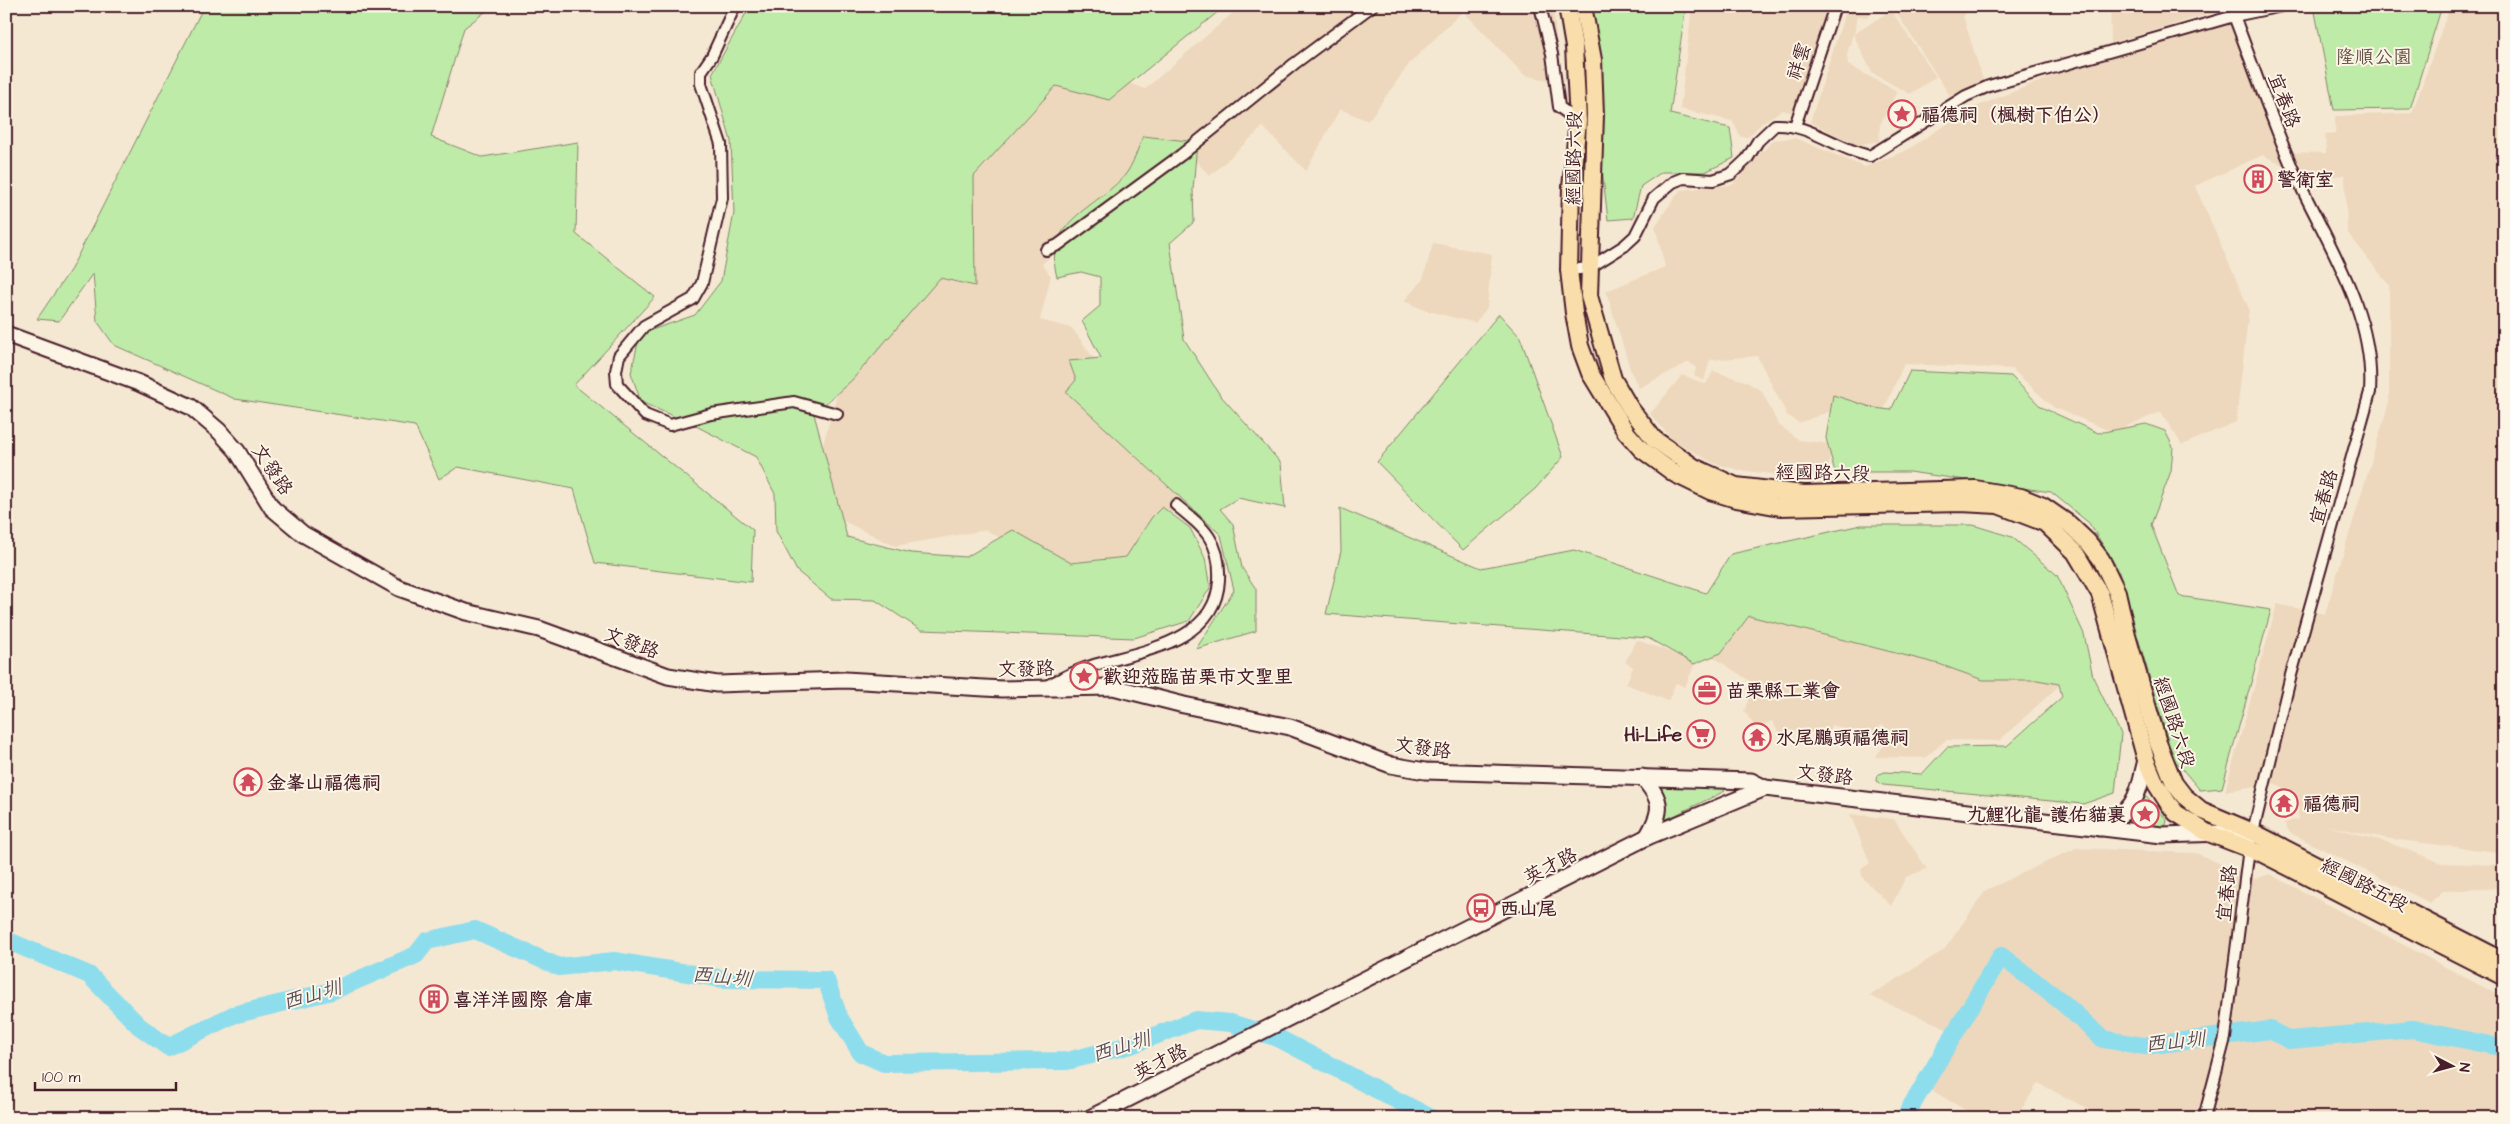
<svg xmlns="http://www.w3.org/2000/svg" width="2510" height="1124" viewBox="0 0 2510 1124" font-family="'Architects Daughter','LXGW WenKai TC',sans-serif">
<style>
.built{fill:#edd8bd}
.green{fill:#bfeba8;stroke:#84856a}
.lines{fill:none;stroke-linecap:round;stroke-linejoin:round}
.river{stroke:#8edded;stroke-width:18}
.street-casing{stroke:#4a1f2b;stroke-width:14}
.secondary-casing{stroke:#4a1f2b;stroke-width:19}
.primary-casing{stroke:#4a1f2b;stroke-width:20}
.street{stroke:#fcf5e5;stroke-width:10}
.secondary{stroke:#fcf5e5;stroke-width:15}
.primary{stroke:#f9deab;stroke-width:16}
.labels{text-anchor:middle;stroke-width:4;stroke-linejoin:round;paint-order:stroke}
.park-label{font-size:19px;fill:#67524a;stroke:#fcf5e5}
.street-label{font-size:19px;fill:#4a1f2b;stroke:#fcf5e5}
.poi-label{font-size:19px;font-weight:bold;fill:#4a1f2b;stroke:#fcf5e5;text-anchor:start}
.water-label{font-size:20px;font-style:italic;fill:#5b4e5c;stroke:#fcf5e5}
</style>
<rect width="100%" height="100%" fill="#f5e8d3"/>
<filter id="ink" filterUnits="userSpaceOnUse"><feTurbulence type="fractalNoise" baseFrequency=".02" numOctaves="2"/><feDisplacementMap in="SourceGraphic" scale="10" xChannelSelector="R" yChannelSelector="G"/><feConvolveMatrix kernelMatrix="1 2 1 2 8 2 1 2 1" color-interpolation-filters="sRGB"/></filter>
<g filter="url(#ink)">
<g class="built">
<path d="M1235 6H1553L1561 83 1524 75 1463 11 1410 63 1368 121 1340 109 1306 171 1263 127 1210 176 1176 140 1115 204 1042 264 1051 276 1040 320 1072 328 1188 489 1127 571H1059L986 530 895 546 837 518 818 462 839 387 962 166 1062 58 1145 89 1236 10Z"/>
<path d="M1692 6H1828L1793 113 1782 110 1762 123 1748 137H1741L1732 121 1680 109Z"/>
<path d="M1850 6H1875V11L1867 17 1858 16 1854 34 1891 10 1936 77 1910 94 1872 73 1853 34 1847 54 1848 65 1897 91 1880 125 1879 141 1857 145 1810 122 1845 13H1849Z"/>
<path d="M1892 6H1971L1963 16 1983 80 1950 96Z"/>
<path d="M2110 6H2236L2111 43Z"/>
<path d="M2450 6H2504V853L2390 839 2324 825 2387 842 2442 863 2504 865 2501 888 2443 891 2430 903 2290 833 2284 823 2298 819 2299 798 2274 783 2225 791 2277 604 2325 614 2389 402V285L2347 232 2345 175 2307 179 2263 155 2195 186 2249 309 2236 422 2182 445 2161 412 2112 432 2053 407 2012 369 1904 364 1879 421 1836 409 1799 423 1787 415 1757 356 1710 360 1704 381 1694 376 1696 368 1689 362 1639 388 1631 372 1606 291 1665 267 1655 226 1680 190 1732 185 1773 140 1795 138 1865 167 1907 150 1968 110 2100 57 2231 22 2282 152 2326 153 2325 135 2335 134V116L2412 113Z"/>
<path d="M1433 243 1492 254 1487 308 1475 323 1424 310 1404 301 1423 279Z"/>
<path d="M1713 371 1745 381 1762 391 1778 424 1799 440 1831 444 1828 475 1787 476 1739 470 1713 463 1673 440 1650 414 1682 375 1706 384Z"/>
<path d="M1745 611 2063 682 1999 741 1946 740 1925 758 1875 757 1894 733 1882 725 1871 735 1831 725 1829 736 1794 730 1791 741 1783 740 1772 721 1756 728 1744 711 1754 684 1709 654Z"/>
<path d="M1637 640 1696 661 1685 687 1676 683 1668 701 1626 684 1633 667 1625 662Z"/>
<path d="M1850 814 1894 819 1927 869 1906 877 1891 906 1862 877 1861 869 1870 863Z"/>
<path d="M2076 848 2196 853 2255 879 2270 874 2504 998V1118H2129L2092 1111 2038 1083 2016 1118H1979L1926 1087 1957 1038 1942 1026 1869 996 1944 950 1986 890Z"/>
</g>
<g class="green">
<path d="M204 6H493L464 28 431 137 482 157 578 142 576 234 655 297 574 385 753 530 751 582 595 563 574 489 458 467 439 479 415 426 235 399 114 345 97 321 93 273 59 321 37 319 71 269Z"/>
<path d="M750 6H1218L1219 11 1109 100 1056 86 974 176 975 286 940 278 852 380 814 414 847 537 911 553 966 557 1013 530 1071 563 1126 557 1152 517 1162 507 1190 528 1205 558 1210 588 1189 621 1134 638 921 630 875 600 831 599 797 571 776 531 775 494 756 457 698 427 641 402 631 373 640 334 695 315 721 281 734 213 731 141 712 74Z"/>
<path d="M1583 6H1686L1670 114 1730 128 1734 158 1705 172H1662L1641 186 1633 218 1608 220Z"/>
<path d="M2442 6 2410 109 2334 110 2314 7Z"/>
<path d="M1143 136 1197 142 1193 190 1194 222 1170 243 1184 339 1220 395 1281 463 1285 508 1238 498 1220 509 1233 524 1242 568 1256 589V631L1196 649 1234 590 1221 535 1066 392 1076 380 1069 361 1101 358 1082 321 1100 306V277L1081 272 1057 277C1042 221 1096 209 1125 175 1133 165 1138 148 1143 136Z"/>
<path d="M1499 314 1520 337 1563 457 1535 489 1463 550 1377 462Z"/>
<path d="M1910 371 2011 376 2041 407 2098 433 2146 424 2165 431 2173 447 2171 471 2151 525 2179 596 2271 610 2222 788 2200 790 2173 758 2118 569 2089 523 2051 492 1909 472H1835L1826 438 1833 395 1874 408 1891 410Z"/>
<path d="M1340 508 1481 568 1574 550 1706 593 1731 554 1861 525H1973L2012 537 2057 575 2084 634 2093 677 2121 734 2115 793 2083 804 1883 785 1876 781 1877 775 1885 772 1922 774 1947 747 2007 746 2062 697 2059 684 2037 680H1983L1939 664 1749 616 1721 653 1694 664 1648 638 1326 614 1341 551Z"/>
<path d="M1656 782 1723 786 1725 791 1659 823Z"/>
<path d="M2143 792 2167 820 2166 825 2162 827 2117 822Z"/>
</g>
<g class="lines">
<g class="river">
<path d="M6 940 89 975 139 1026 168 1047 233 1015 332 991 416 955 427 941 475 930 559 967 614 961 724 979 826 980 839 1017 861 1053 884 1063 1067 1061 1131 1045 1196 1020 1231 1023 1278 1038 1431 1118"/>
<path d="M1904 1118 2001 956 2062 1002 2103 1039 2144 1046 2270 1030 2289 1040 2413 1029 2504 1048"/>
</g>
<g class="street-casing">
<g id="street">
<path d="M735 6 712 56 701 72V84L721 144 722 198 702 283 693 299 644 326 619 356 616 371 617 384 645 415 670 425 711 414 794 402 837 414"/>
<path d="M1540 6 1552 54 1559 107 1578 121"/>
<path d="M1795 126 1835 6"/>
<path d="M1046 250 1058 245 1181 155 1294 64 1372 6"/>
<path d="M1569 270 1589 268 1624 246 1635 236 1654 198 1673 182 1683 178 1713 180 1731 174 1747 159 1758 141 1775 125C1809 123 1838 150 1870 156L1966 96 1989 86 2234 16 2282 6"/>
<path d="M1046 686C1061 679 1076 670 1091 666 1140 651 1216 643 1219 580 1221 541 1204 528 1176 505"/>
<path d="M2204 1118 2225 1038 2249 848 2291 675 2370 392C2375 312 2326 242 2294 172 2272 121 2254 68 2234 16"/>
</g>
</g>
<g class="secondary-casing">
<g id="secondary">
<path d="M6 334 139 383 191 407 219 431 237 451 272 508 303 534 399 588 466 612 539 629 668 676 717 684 845 680 1002 689 1113 687 1184 705 1290 727 1391 765 1425 771 1751 781 1765 788 2162 835 2252 832"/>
<path d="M1642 777C1663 801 1663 810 1647 837"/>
<path d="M2099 828C2136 811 2137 797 2146 760"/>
<path d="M1090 1118 1647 837 1765 788"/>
</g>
</g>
<g class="primary-casing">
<g id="primary">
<path d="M1567 6 1574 47 1578 121 1571 187 1569 270 1574 313 1580 346 1590 373 1626 432 1641 449 1675 474 1710 491 1736 499 1780 507 1961 503 1998 505 2045 523 2075 552 2100 594 2146 760 2156 784 2168 803 2176 813 2206 832 2263 854 2504 977"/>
<path d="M1583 6 1593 60 1595 115 1589 296 1613 379 1630 408 1654 439 1694 467 1736 486 1804 494 1975 489 2021 497 2043 506 2069 524 2088 542 2101 559 2117 592 2127 636 2158 743 2174 783 2184 796 2201 810 2253 832 2504 961"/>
</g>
</g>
<use href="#street" class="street"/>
<use href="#secondary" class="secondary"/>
<use href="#primary" class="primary"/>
</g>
</g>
<defs>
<g id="sight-ring" transform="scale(1.4375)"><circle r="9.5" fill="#fcf5e5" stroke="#d1495b" stroke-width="1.5"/><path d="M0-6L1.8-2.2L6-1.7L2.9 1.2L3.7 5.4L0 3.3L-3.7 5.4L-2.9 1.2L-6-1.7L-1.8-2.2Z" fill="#d1495b"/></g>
<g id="building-ring" transform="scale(1.4375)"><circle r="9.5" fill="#fcf5e5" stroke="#d1495b" stroke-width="1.5"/><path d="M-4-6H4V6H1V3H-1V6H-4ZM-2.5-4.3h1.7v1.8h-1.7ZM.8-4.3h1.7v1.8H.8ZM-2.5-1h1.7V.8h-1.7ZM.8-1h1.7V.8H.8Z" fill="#d1495b"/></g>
<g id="office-ring" transform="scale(1.4375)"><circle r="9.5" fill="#fcf5e5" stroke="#d1495b" stroke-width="1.5"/><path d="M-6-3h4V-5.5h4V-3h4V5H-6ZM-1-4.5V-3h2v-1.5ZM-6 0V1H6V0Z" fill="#d1495b"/></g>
<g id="supermarket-ring" transform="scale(1.4375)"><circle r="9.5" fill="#fcf5e5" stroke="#d1495b" stroke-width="1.5"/><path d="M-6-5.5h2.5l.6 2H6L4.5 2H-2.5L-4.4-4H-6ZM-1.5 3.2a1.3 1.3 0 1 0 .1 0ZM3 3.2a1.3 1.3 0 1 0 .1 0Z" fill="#d1495b"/></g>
<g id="temple-ring" transform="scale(1.4375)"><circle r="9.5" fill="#fcf5e5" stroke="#d1495b" stroke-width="1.5"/><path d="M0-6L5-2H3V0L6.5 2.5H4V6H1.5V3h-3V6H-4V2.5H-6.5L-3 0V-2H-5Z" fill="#d1495b"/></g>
<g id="bus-ring" transform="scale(1.4375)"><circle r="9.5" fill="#fcf5e5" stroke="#d1495b" stroke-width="1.5"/><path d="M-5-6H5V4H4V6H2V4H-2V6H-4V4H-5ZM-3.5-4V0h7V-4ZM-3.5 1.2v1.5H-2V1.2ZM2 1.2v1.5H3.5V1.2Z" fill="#d1495b"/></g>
</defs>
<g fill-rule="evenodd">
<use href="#sight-ring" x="1902" y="114"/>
<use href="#building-ring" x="2258" y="179"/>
<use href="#sight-ring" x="1084" y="676"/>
<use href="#office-ring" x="1707" y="690"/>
<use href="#supermarket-ring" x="1701" y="734"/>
<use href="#temple-ring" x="1757" y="737"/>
<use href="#temple-ring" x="248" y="782"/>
<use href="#temple-ring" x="2284" y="803"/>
<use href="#sight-ring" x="2145" y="814"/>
<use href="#bus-ring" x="1481" y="908"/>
<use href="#building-ring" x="434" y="999"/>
</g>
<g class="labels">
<g class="park-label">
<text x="2374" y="63">隆順公園</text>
</g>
<g class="street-label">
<text transform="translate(1798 61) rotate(-72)" y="7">祥雲</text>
<text transform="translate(2285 100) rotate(69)" y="7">宜春路</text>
<text transform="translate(1573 158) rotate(-89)" y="7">經國路六段</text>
<text transform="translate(273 469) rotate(56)" y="7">文發路</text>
<text transform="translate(1823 472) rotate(1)" y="7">經國路六段</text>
<text transform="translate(2323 497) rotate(-74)" y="7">宜春路</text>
<text transform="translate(632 642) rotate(20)" y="7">文發路</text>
<text transform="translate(1026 668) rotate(-1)" y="7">文發路</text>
<text transform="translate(2175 722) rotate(72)" y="7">經國路六段</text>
<text transform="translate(1423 747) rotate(8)" y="7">文發路</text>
<text transform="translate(1825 774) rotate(7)" y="7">文發路</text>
<text transform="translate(1550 865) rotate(-27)" y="7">英才路</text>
<text transform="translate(2365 884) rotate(27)" y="7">經國路五段</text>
<text transform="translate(2226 893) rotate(-83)" y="7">宜春路</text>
<text transform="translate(1160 1061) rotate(-27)" y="7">英才路</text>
</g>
<g class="poi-label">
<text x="1921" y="121">福德祠（楓樹下伯公）</text>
<text x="2277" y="186">警衛室</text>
<text x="1103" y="683">歡迎蒞臨苗栗市文聖里</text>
<text x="1726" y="697">苗栗縣工業會</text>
<text x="1682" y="741" text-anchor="end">Hi-Life</text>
<text x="1776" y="744">水尾鵬頭福德祠</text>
<text x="267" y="789">金峯山福德祠</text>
<text x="2303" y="810">福德祠</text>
<text x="2126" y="821" text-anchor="end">九鯉化龍 護佑貓裏</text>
<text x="1500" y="915">西山尾</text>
<text x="453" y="1006">喜洋洋國際 倉庫</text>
</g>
<g class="water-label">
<text transform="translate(722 976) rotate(5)" y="7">西山圳</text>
<text transform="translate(312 994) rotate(-16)" y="7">西山圳</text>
<text transform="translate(2175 1041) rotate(-6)" y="7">西山圳</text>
<text transform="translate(1121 1046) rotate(-17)" y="7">西山圳</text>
</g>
</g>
<rect width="2510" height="1124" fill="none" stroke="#fcf5e5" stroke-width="25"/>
<rect x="12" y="12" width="2485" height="1099" fill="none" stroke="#4a1f2b" stroke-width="2" filter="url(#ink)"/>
<g transform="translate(2452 1066) rotate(96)" stroke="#fcf5e5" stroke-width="4" paint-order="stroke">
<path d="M0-4L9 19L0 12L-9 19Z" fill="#4a1f2b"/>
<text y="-8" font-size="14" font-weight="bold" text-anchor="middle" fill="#4a1f2b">N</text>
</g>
<path d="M35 1082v8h141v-8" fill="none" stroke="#4a1f2b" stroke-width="2.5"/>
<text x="42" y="1082" font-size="15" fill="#4a1f2b" stroke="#fcf5e5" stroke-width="4" paint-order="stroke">100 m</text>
</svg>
